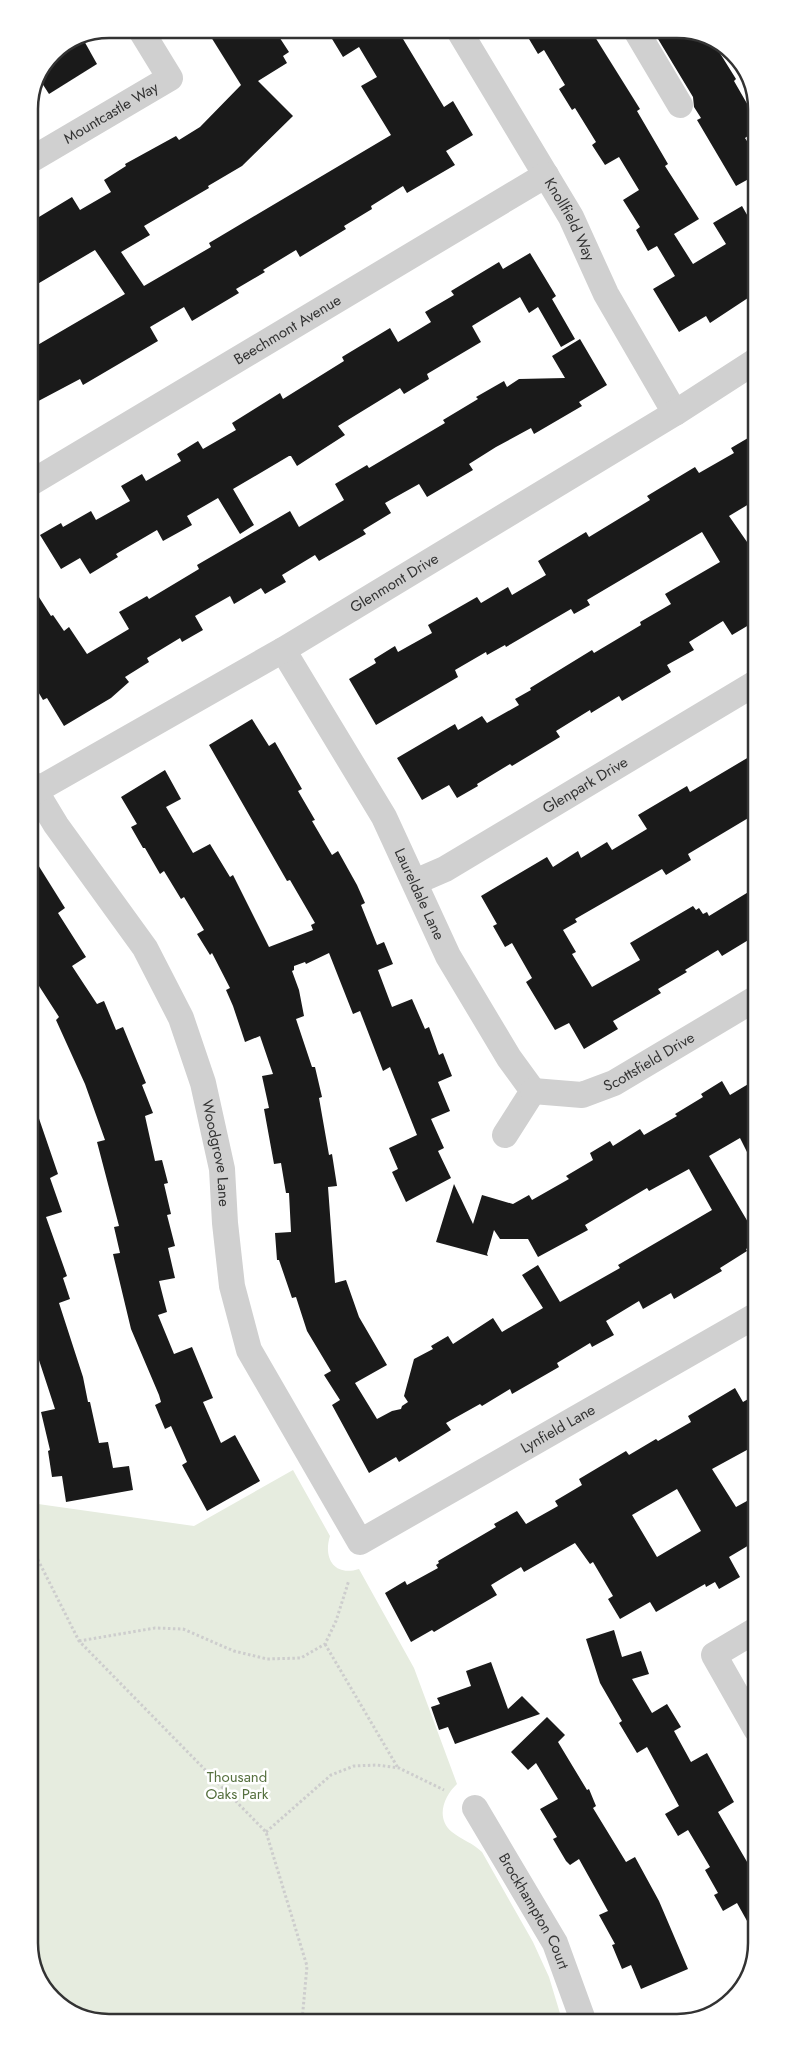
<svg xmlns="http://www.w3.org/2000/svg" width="785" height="2051" viewBox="0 0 785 2051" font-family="Jost,sans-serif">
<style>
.green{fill:#e6ecdf}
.building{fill:#1a1a1a;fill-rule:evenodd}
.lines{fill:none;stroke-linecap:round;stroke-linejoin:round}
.path{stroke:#cdcdcd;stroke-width:3;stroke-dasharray:2.5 2.5;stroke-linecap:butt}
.minor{stroke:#d0d0d0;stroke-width:26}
.labels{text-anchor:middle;stroke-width:5;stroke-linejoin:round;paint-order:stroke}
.street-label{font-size:15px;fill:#333;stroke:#fff}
.park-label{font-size:15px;fill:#56703f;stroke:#fff}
.rim{fill:none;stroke:#333;stroke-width:2.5}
</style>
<rect width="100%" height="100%" fill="#fff"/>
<path class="green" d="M293 1470 330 1536C323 1558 334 1577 359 1569L414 1668 457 1784C444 1796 435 1818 452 1832 462 1840 473 1843 482 1852L533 1942 549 1977 562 2020 103 2022 56 2003 32 1963 31 1503 194 1526Z"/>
<g class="building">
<path d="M206 29H274L289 52 283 56 287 63 258 81 293 116 242 166 208 186 209 188 144 226 150 235 121 252 144 286 211 247 209 243 391 135 361 86 377 77 359 47 343 57 326 29H397L444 107 453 101 473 135 446 151 455 165 407 193 403 186 371 206 372 209 344 226 346 229 300 257 296 250 263 270 265 272 236 289 239 293 192 321 184 307 150 327 158 341 83 385 80 379 29 406V350L125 294 95 250 29 289V223L72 197 80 210 111 192 104 180 126 166 125 164 176 136 179 140 200 127 241 85Z"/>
<path d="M523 29H590L640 109 637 111 668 164 665 166 699 219 674 234 693 264 726 244 713 223 742 206 754 227V294L710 323 706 316 679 332 653 289 675 276 657 246 648 251 636 230 640 227 623 200 639 190 619 157 605 165 592 145 596 142 575 108 572 110 559 89 565 85 544 50 538 54Z"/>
<path d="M652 29H682L713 42 736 79 734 81 753 114 754 132 745 138 754 152V176L736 186 697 120 701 118 694 107 693 97Z"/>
<path d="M83 39 97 64 49 94 40 80 52 52Z"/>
<path d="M530 253 556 296 552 299 575 339 561 347 538 307 529 313 520 297 472 326 481 342 427 374 429 379 404 394 400 388 338 426 345 435 297 466 291 456H289L233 489 254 525 240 534 218 498 187 516 192 525 163 541 157 530 116 554 118 557 90 574 80 558 61 569 40 535 61 523 63 527 91 511 96 520 130 501 121 486 142 474 146 481 181 461 177 454 198 441 203 449 236 430 232 423 280 393 283 399 344 361 342 357 390 328 398 342 431 322 425 312 454 295 451 291 499 262 503 269Z"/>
<path d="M580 339 607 385 579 402 582 406 534 434 531 428 496 447 469 464 473 470 427 497 419 484 385 503 391 513 363 530 366 534 319 561 315 555 282 575 286 582 265 594 261 588 234 604 230 596 195 616 203 630 182 642 180 638 147 658 149 662 125 677 129 682 111 698 64 726 47 698 43 700 30 678V583L51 616 53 615 64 631 69 627 87 654 129 629 119 612 147 596 149 599 199 569 197 565 290 511 299 527 344 500 335 484 367 465 369 468 445 423 443 420 478 399 476 397 504 381 507 387 519 379 565 378 552 356Z"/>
<path d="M748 438 751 443 754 441V501L729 516 754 552V622L732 635 723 621 689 642 694 650 667 665 671 672 622 701 619 696 591 713 590 710 556 731 560 737 512 766 510 764 477 784 478 786 457 798 449 785 422 800 397 758 455 724 458 730 482 716 487 723 519 705 515 699 531 690 530 688 592 650 594 653 641 625 640 622 671 604 665 594 720 562 702 532 587 600 590 605 574 614 571 609 506 647 505 645 487 655 486 652 455 670 458 677 376 725 349 679 376 663 374 659 395 646 398 652 432 633 428 625 477 597 481 603 508 587 512 595 546 575 538 561 586 532 589 537 650 500 647 496 695 467 699 473 734 453 731 448Z"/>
<path d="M252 719 269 746 275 742 302 789 298 791 315 820 312 821 332 855 338 851 357 885 365 903 361 905 377 945 384 942 393 964 378 970 392 1007 412 999 425 1029 429 1027 439 1055 443 1053 452 1076 438 1082 450 1111 431 1119 444 1148 438 1151 451 1178 406 1202 392 1172 398 1169 389 1148 417 1135 390 1067 383 1071 360 1011 353 1014 329 953 306 964 305 962 294 966V970L292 971 299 990 304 1016 296 1019 312 1067H315L322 1097 319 1098 329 1155 332 1154 337 1186 328 1187 335 1283 346 1280 359 1317 387 1365 355 1383 377 1419 392 1411 401 1409 402 1406 408 1402 404 1396 414 1359 433 1349 431 1346 448 1336 453 1344 493 1318 502 1332 543 1308 522 1275 538 1265 560 1302 620 1268 618 1265 712 1210 689 1169 649 1191 647 1188 585 1225 588 1230 538 1257 528 1239H500L494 1230 487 1254 488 1256 436 1242 454 1184 473 1224 482 1195 513 1204 529 1195 532 1200 569 1179 566 1176 593 1160 590 1153 610 1141 613 1146 640 1129 644 1135 677 1116 675 1114 703 1097 701 1094 722 1081 730 1095 755 1080V1168L740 1138 709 1156 755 1234V1244L746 1249 747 1251 720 1268 722 1271 674 1299 671 1293 643 1309 639 1301 606 1321 614 1335 592 1347 590 1343 557 1363 559 1367 512 1394 510 1389 482 1406 480 1404 446 1423 451 1430 399 1462 396 1457 369 1473 332 1405 340 1400 324 1375 331 1371 307 1331 296 1297 292 1298 279 1260H277L275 1233 291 1232 289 1193H286L281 1163 274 1164 264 1109 269 1108 262 1076 273 1074 260 1036 245 1042 233 1006 226 990 230 988 212 953 210 955 197 934 204 930 184 897 181 899 164 871 160 874 145 848H143L131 827 137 824 121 797 165 770 181 799 166 807 193 853 210 844 230 877 233 875 269 947 313 930 311 925 315 923 290 880 287 881 209 745Z"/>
<path d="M754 754 755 814 688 854 691 860 666 875 662 869 575 919 577 922 563 930 576 952 572 954 592 987 640 960 630 943 693 906 696 910 699 908 703 914 707 912 709 916 755 888V936L722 956 718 950 685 970 687 972 658 989 661 993 613 1021 618 1029 584 1049 569 1023 555 1030 526 982 532 978 512 943 505 947 493 926 497 924 481 896 547 857 553 867 578 851 581 858 607 842 612 850 647 829 638 815 687 786 690 792Z"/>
<path d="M30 852 65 908 58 913 86 957 72 966 97 1004 104 1001 116 1030 123 1027 146 1083 142 1085 153 1113 145 1116 155 1161 162 1160 168 1183 164 1184 171 1214 167 1215 175 1246 168 1248 175 1278 159 1281 167 1312 158 1315 174 1354 192 1347 213 1398 203 1402 221 1443 235 1435 260 1481 207 1511 182 1465 187 1462 171 1426 165 1429 155 1405 161 1402 159 1395 131 1329 113 1254 120 1253 114 1227 119 1226 97 1142 105 1140 85 1084 56 1020 59 1017 30 972Z"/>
<path d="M33 1101 58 1174 50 1178 62 1212 46 1217 67 1276 63 1278 70 1299 59 1303 83 1377 88 1402H90L99 1443 108 1442 113 1468 129 1466 133 1490 66 1502 62 1476 52 1477 48 1451 50 1450 41 1412 55 1409 35 1348 31 1349 30 1102Z"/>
<path d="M735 1388 743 1402 755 1395 756 1445 712 1469 736 1507 756 1496V1541L729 1557 740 1577 719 1589 715 1582 706 1587 705 1584 656 1612 650 1602 620 1619 608 1599 613 1596 593 1562 590 1564 575 1543 524 1572 521 1567 491 1585 497 1595 434 1632 432 1630 411 1642 385 1593 405 1581 407 1585 438 1568 436 1565 439 1563 438 1561 496 1527 494 1524 517 1511 526 1524 558 1506 555 1501 582 1485 579 1479 626 1451 629 1455 656 1439 658 1441 691 1422 688 1416ZM677 1489 701 1531 657 1557 632 1515Z"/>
<path d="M614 1630 622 1657 641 1651 649 1674 632 1679 652 1713 667 1704 681 1727 674 1731 691 1762 707 1753 734 1802 718 1812 750 1867 756 1864V1937L737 1903 723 1911 714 1895 718 1893 705 1870 710 1867 688 1830 678 1836 665 1814 679 1806 647 1747 637 1753 619 1723 622 1721 600 1683 586 1639Z"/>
<path d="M491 1662 508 1709 522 1696 540 1714 455 1744 448 1727 439 1730 431 1707 440 1704 437 1698 471 1686 466 1671Z"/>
<path d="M547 1717 565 1735 558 1742 587 1790 589 1789 596 1806 593 1808 626 1862 635 1857 659 1901 688 1969 641 1989 631 1965 622 1969 612 1945 615 1944 599 1915 608 1911 579 1859 570 1865 566 1861 553 1839 557 1837 540 1809 558 1799 536 1763 528 1770 511 1752Z"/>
</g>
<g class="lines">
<g class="path">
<path d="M31 1546 79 1641 266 1832 307 1966 302 2021"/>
<path d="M79 1641 155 1628 183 1629 234 1651 267 1659 301 1658 325 1644 336 1621 349 1580"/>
<path d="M325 1644 398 1768"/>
<path d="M266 1832 331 1775 354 1766 377 1765 399 1768 444 1790"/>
</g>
<g class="minor">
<path id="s1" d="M458 29 571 217 606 294 675 413"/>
<path d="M635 29 680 105"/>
<path id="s2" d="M29 161 170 78 140 29"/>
<path id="s3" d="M29 484 546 175"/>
<path id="s4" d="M283 650 384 817 448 956 509 1058 533 1091 505 1135"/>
<path id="s5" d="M30 782 56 825 145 948 181 1018 203 1083 222 1169 225 1223 232 1286 249 1350 360 1542 755 1316"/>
<path id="s6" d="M30 794 283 650 675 413 754 362"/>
<path id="s7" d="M415 882 445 869 754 684"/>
<path id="s8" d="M533 1091 582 1095 614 1083 755 999"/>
<path d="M756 1630 714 1655 756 1729"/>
<path id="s9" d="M475 1808 555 1943 583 2020"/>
</g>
</g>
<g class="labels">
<g class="street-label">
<text dy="5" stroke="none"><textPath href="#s2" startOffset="95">Mountcastle Way</textPath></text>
<text dy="5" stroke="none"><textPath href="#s1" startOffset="221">Knollfield Way</textPath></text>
<text dy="5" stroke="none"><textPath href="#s3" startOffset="301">Beechmont Avenue</textPath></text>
<text dy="5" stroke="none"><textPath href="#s6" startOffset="421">Glenmont Drive</textPath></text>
<text dy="5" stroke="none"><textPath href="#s7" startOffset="196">Glenpark Drive</textPath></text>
<text dy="5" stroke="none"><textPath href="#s4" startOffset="280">Laureldale Lane</textPath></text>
<text dy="5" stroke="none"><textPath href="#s8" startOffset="124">Scottsfield Drive</textPath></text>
<text dy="5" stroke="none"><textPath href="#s5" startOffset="421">Woodgrove Lane</textPath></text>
<text dy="5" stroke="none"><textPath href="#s5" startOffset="1071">Lynfield Lane</textPath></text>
<text dy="5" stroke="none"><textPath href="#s9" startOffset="119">Brockhampton Court</textPath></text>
</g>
<g class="park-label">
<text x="237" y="1782">Thousand<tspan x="237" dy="17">Oaks Park</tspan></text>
</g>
</g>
<path d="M0 0H785V2051H0ZM109 38H677A71 71 0 0 1 748 109V1943A71 71 0 0 1 677 2014H109A71 71 0 0 1 38 1943V109A71 71 0 0 1 109 38Z" fill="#fff" fill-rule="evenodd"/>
<path class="rim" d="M109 38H677A71 71 0 0 1 748 109V1943A71 71 0 0 1 677 2014H109A71 71 0 0 1 38 1943V109A71 71 0 0 1 109 38Z"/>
</svg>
